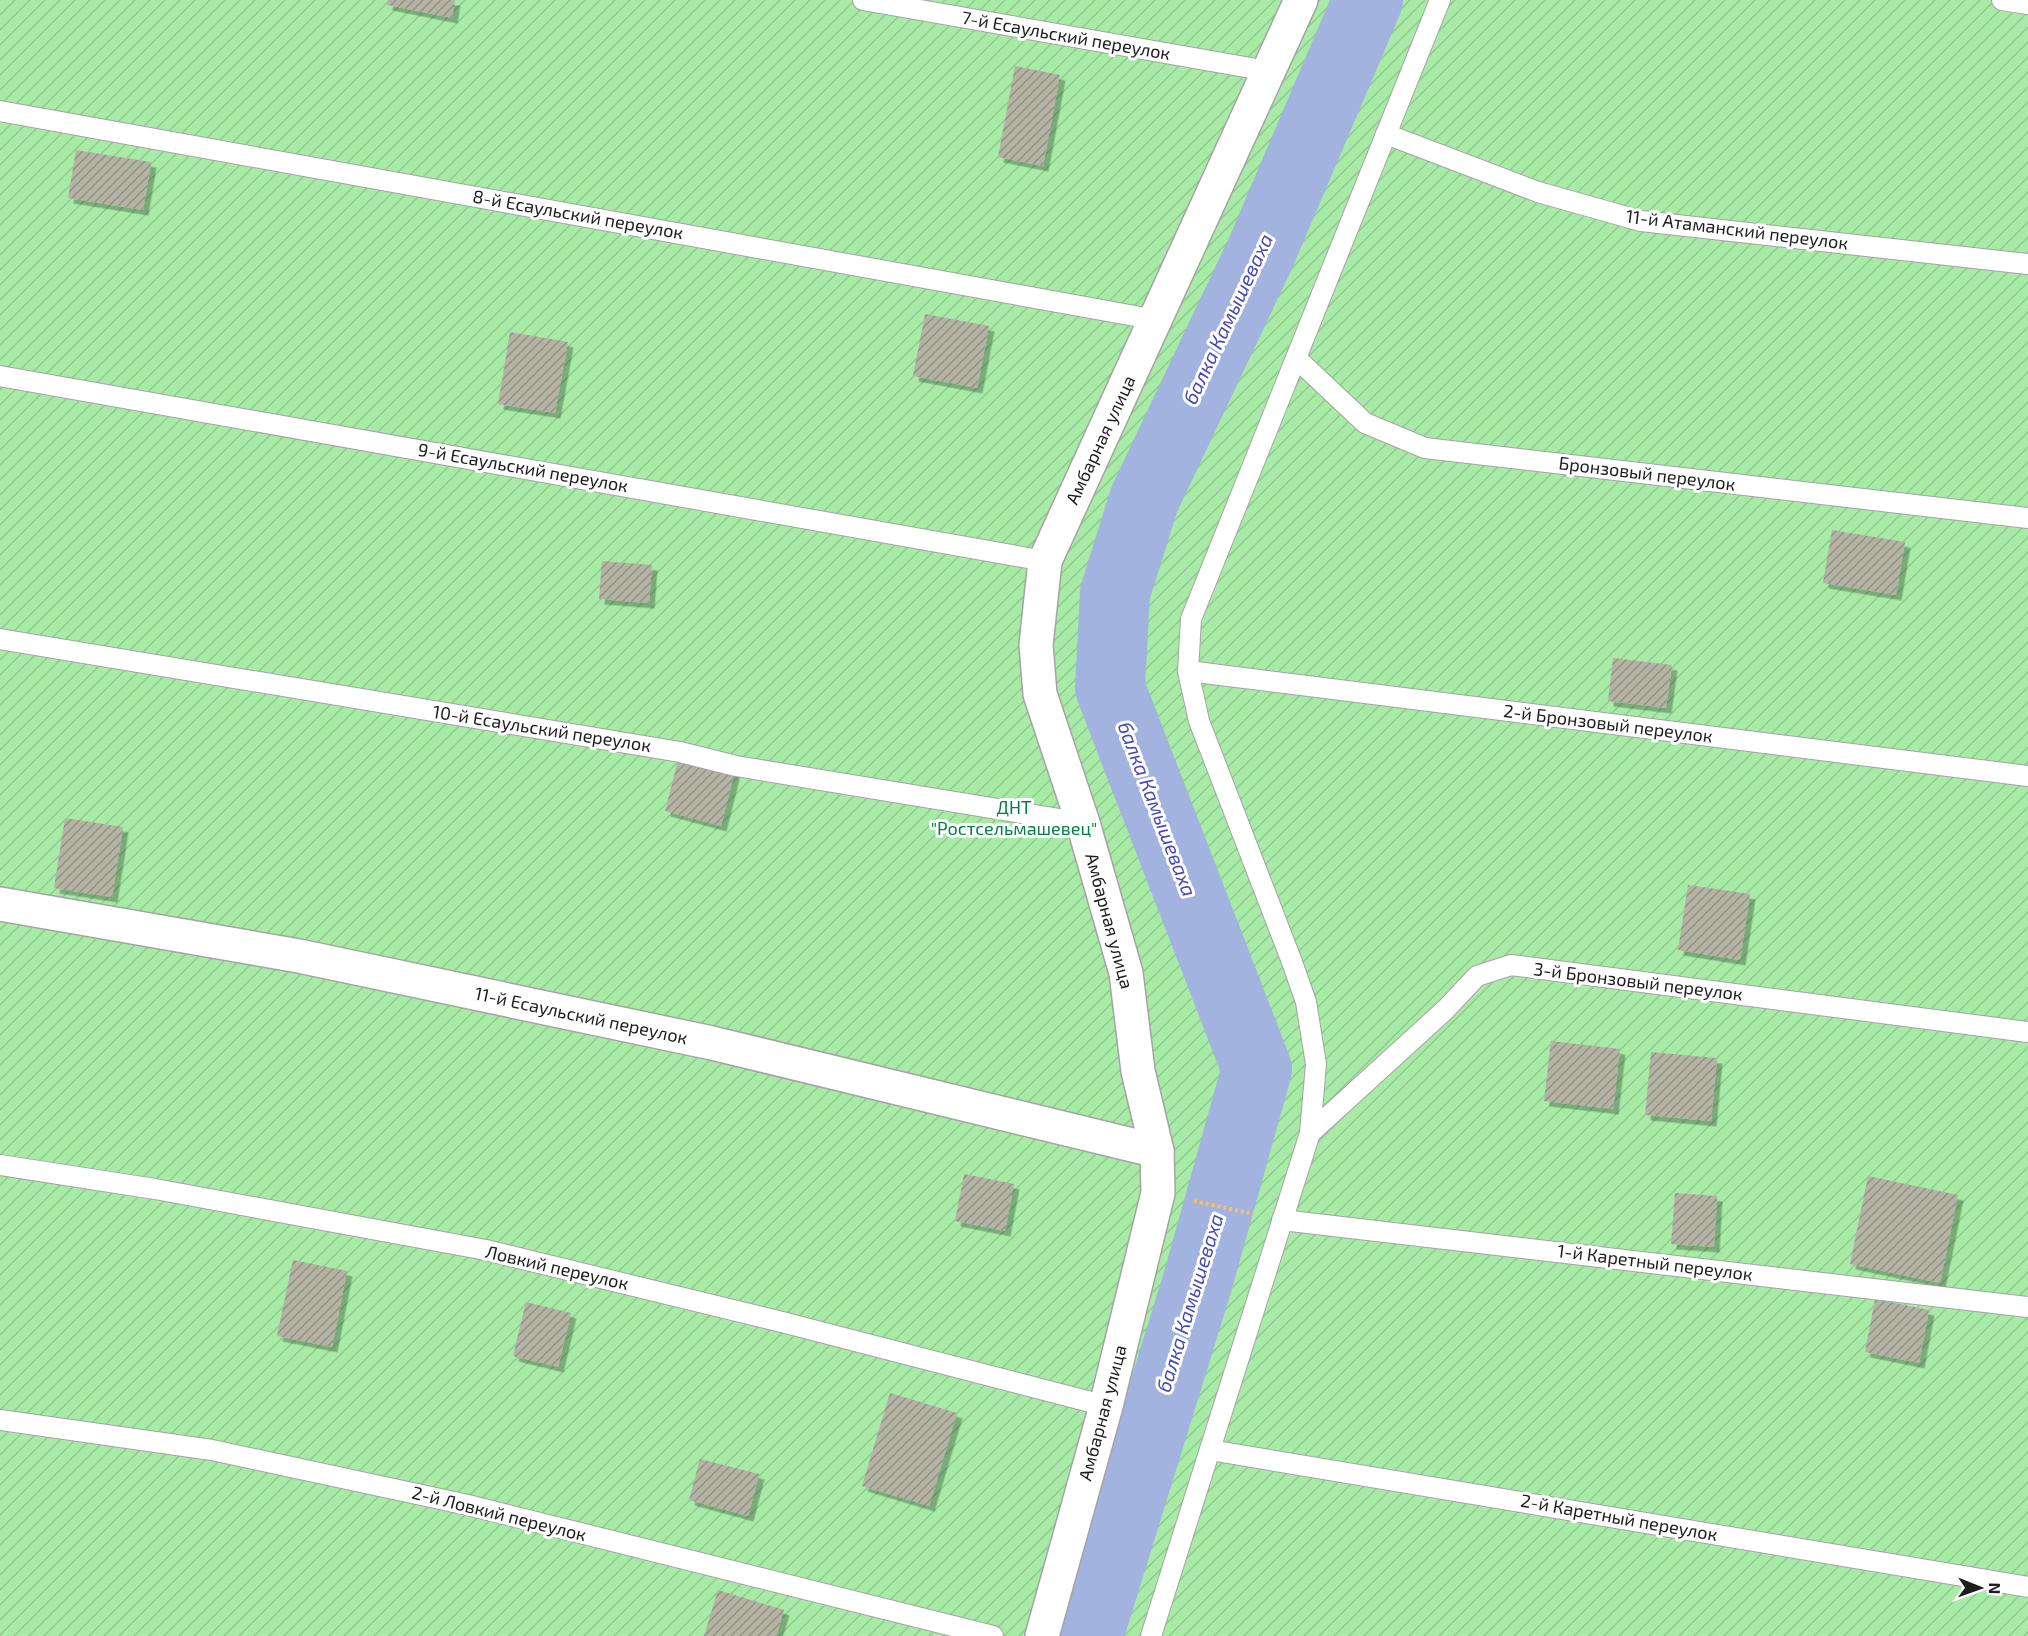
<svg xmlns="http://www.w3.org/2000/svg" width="2028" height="1636" viewBox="0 0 2028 1636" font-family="'Exo 2',sans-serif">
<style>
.garden{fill:url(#garden-furrows)}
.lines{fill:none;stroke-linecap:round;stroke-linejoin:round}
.river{stroke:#a1b3de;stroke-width:70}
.building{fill:url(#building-hatch);filter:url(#shadow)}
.lane-casing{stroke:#a4a4a4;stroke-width:22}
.street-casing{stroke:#a4a4a4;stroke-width:36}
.path{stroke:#febe64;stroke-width:4;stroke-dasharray:3 3;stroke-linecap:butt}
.lane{stroke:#fff;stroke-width:20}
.street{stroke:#fff;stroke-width:33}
.labels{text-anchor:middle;stroke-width:6;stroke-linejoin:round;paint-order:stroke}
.street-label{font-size:18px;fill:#1d1d1d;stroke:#fff}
.park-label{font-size:18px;fill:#087d4a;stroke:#fff}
.water-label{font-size:20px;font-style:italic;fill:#4749af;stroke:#fff}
</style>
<defs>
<pattern id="garden-furrows" width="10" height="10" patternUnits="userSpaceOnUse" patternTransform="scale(1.5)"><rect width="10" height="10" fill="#a7eba6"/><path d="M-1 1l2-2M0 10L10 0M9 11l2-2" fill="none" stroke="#8fc98e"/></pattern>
<pattern id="building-hatch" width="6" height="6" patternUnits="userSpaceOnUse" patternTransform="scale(1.5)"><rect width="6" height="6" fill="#b4b3a4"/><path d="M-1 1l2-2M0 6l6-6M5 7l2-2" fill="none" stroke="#929185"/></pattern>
<filter id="shadow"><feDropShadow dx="5.5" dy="5.5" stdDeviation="0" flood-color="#0004"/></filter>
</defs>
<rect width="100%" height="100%" fill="#edeee2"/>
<rect class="garden" x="0" y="0" width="2028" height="1636"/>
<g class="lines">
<path class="river" d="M1088 1636 1197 1284 1257 1069 1110 688 1115 593 1144 500 1261 252 1368 0"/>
</g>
<g class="building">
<path d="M388 0H455L452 18 387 5Z"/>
<path d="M1015 66 1060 75 1043 166 998 157Z"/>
<path d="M76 150 151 162 143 210 68 198Z"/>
<path d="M925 314 989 326 977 388 913 376Z"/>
<path d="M510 332 568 342 555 413 498 404Z"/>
<path d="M1832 530 1905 542 1896 595 1823 583Z"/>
<path d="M602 561 652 565 649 603 599 599Z"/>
<path d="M1613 658 1672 665 1666 708 1608 701Z"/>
<path d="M680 752 736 766 721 826 665 811Z"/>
<path d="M65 818 123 827 112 897 54 888Z"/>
<path d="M1688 885 1750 894 1740 960 1678 950Z"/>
<path d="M1551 1041 1620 1049 1613 1109 1544 1101Z"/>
<path d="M1651 1052 1717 1058 1711 1121 1645 1115Z"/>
<path d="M964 1174 1014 1184 1005 1231 955 1221Z"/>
<path d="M1868 1176 1958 1195 1940 1283 1850 1264Z"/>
<path d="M1675 1193 1717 1196 1714 1247 1671 1244Z"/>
<path d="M293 1260 347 1271 332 1347 277 1336Z"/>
<path d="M1875 1299 1929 1310 1919 1363 1865 1352Z"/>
<path d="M526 1302 571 1313 558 1367 513 1356Z"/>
<path d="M890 1393 957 1413 929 1506 862 1486Z"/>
<path d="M700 1459 759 1474 748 1516 689 1500Z"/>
<path d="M718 1590 784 1610 776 1636H704Z"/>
</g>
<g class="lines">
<g class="lane-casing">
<g id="lane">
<path d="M863 0 1268 71"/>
<path d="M2002 0 2028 4"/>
<path d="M0 111 1157 320"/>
<path d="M1386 134 1538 192 1641 221 2028 264"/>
<path d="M1296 358 1365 423 1425 448 2028 518"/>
<path d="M0 376 1045 561"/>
<path d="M0 639 680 752 736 766 1083 823"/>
<path d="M1188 671 2028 776"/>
<path d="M1310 1133 1446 1009 1477 976 1511 965 2028 1032"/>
<path d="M0 1165 155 1189 486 1250 782 1322 1106 1406"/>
<path d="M1282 1220 2028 1307"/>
<path d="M0 1420 212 1450 468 1505 993 1636"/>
<path d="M1210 1450 2028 1587"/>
<path d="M1151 1636 1310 1133 1316 1064 1306 1002 1292 962 1199 721 1188 671 1191 619 1440 0"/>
</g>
</g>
<g class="street-casing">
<g id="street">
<path d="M0 904 299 956 712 1043 1157 1151"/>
<path d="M1042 1636 1106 1406 1158 1193 1157 1151 1138 1071 1126 973 1083 823 1040 694 1036 645 1045 561 1301 0"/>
</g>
</g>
<path class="path" d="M1194 1201 1254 1214"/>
<use href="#lane" class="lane"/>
<use href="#street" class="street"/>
</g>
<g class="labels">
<g class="street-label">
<text transform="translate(1066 36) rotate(10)" y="6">7-й Есаульский переулок</text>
<text transform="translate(578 215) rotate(10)" y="6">8-й Есаульский переулок</text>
<text transform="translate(1737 230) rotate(7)" y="6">11-й Атаманский переулок</text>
<text transform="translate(1101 440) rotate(-65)" y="6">Амбарная улица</text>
<text transform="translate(523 468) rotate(10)" y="6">9-й Есаульский переулок</text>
<text transform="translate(1647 474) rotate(7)" y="6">Бронзовый переулок</text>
<text transform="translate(1608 724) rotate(7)" y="6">2-й Бронзовый переулок</text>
<text transform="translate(542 729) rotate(9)" y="6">10-й Есаульский переулок</text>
<text transform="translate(1109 921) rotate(75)" y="6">Амбарная улица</text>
<text transform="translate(1638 982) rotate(7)" y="6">3-й Бронзовый переулок</text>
<text transform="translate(581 1016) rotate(12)" y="6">11-й Есаульский переулок</text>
<text transform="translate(1655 1263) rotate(7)" y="6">1-й Каретный переулок</text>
<text transform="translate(557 1268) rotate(13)" y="6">Ловкий переулок</text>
<text transform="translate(1103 1413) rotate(-75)" y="6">Амбарная улица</text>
<text transform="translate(499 1514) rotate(14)" y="6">2-й Ловкий переулок</text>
<text transform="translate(1619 1518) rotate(10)" y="6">2-й Каретный переулок</text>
</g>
<g class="park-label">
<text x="1014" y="814">ДНТ<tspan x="1014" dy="21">"Ростсельмашевец"</tspan></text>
</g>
<g class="water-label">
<text transform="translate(1228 319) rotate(-65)" y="7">балка Камышеваха</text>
<text transform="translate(1157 809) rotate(69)" y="7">балка Камышеваха</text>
<text transform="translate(1190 1303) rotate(-73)" y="7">балка Камышеваха</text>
</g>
</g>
<g transform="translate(1980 1588) rotate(91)" stroke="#ffffff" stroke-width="4.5" paint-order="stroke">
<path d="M0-4.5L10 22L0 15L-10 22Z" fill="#1d1d1d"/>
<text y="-9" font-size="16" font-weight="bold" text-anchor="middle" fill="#1d1d1d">N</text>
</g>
</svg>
